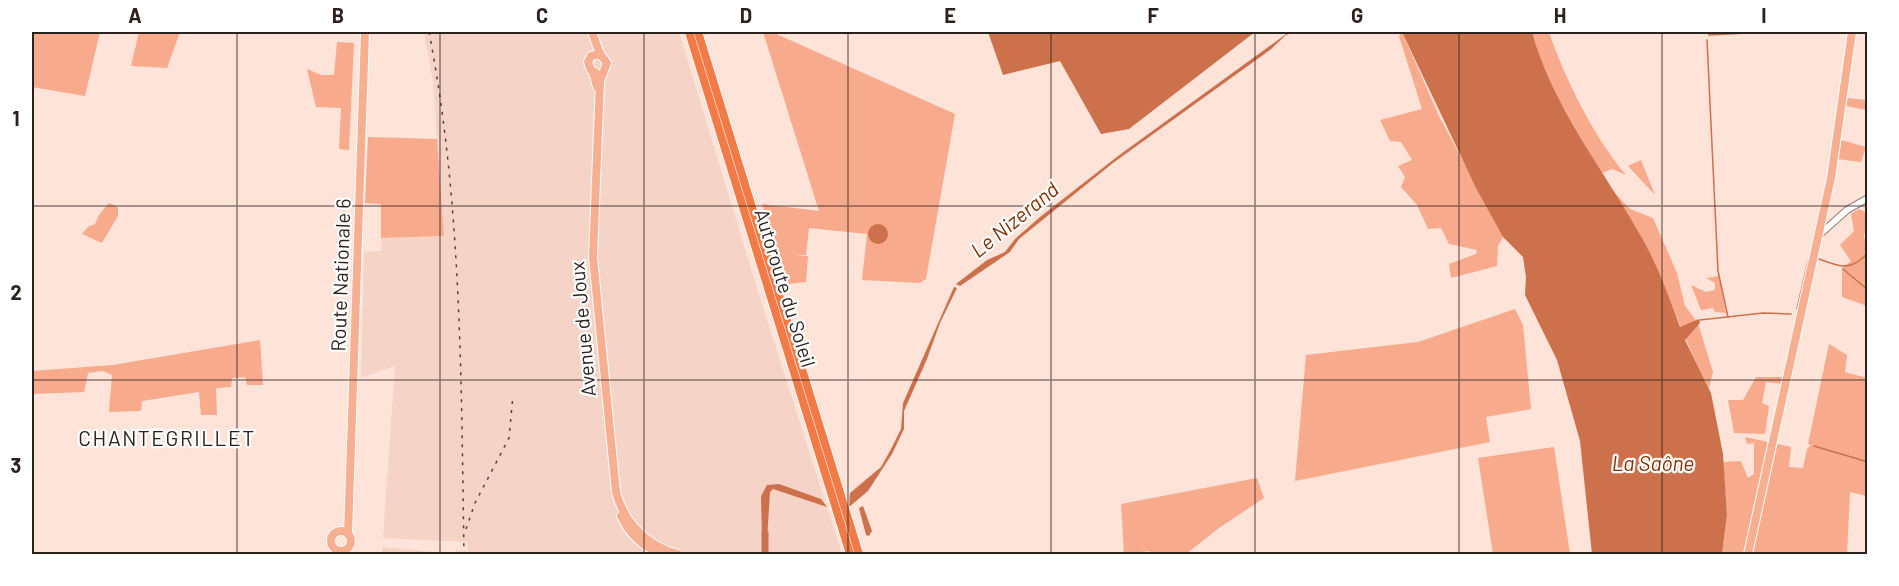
<svg xmlns="http://www.w3.org/2000/svg" width="1899" height="586" viewBox="0 0 1899 586" font-family="Barlow,sans-serif">
<style>
.built{fill:#f5d3c7}
.green{fill:#f7aa8c}
.water{fill:#cd714c}
.lines{fill:none;stroke-linecap:round;stroke-linejoin:round}
.stream{stroke:#cd714c;stroke-width:1.5}
.river{stroke:#cd714c;stroke-width:7}
.minor-casing{stroke:#937c73;stroke-width:8}
.major-casing{stroke:#fff;stroke-width:10}
.highway-casing{stroke:#fff;stroke-width:10}
.minor{stroke:#fff;stroke-width:6}
.major{stroke:#f7af91;stroke-width:8}
.highway{stroke:#f17a47;stroke-width:8}
.rail{stroke:#51443f;stroke-width:1.5;stroke-dasharray:3 6;stroke-linecap:butt}
.grid{fill:none;stroke:#2b211d;stroke-width:1.5;stroke-opacity:0.55}
.labels{text-anchor:middle;stroke-width:4.5;stroke-linejoin:round;paint-order:stroke}
.street-label{font-size:20px;fill:#2b211d;stroke:#fff}
.water-label{font-size:21px;font-style:italic;fill:#832f02;stroke:#fff}
.neighbourhood-label{font-size:21px;letter-spacing:1.5px;fill:#2b211d;stroke:#fff}
.neatline{fill:none;stroke:#2b211d;stroke-width:2}
.grid-label{font-size:20px;text-anchor:middle;font-weight:bold;fill:#2b211d}
</style>
<rect width="100%" height="100%" fill="#fee3d9"/>
<g class="built">
<path d="M424 32H679L760 298 842 554H456V550L468 551 467 542 383 538 395 366 361 378 364 252 381 251V238L444 236 433 82Z"/>
<path d="M382 547 447 553V554H382Z"/>
</g>
<g class="green">
<path d="M32 32H100L85 96 32 87Z"/>
<path d="M139 32H180L167 68 131 66Z"/>
<path d="M763 32H772L955 114 926 279 920 283 862 280 867 234 809 228 806 255H794L808 256 806 282 789 284 762 204 819 211Z"/>
<path d="M1402 32 1438 114 1503 237 1498 246 1497 266 1451 278 1449 264 1476 254 1477 250 1449 244 1441 228 1428 229 1417 205 1401 187 1405 177 1398 166 1412 160 1401 142 1390 141 1380 120 1422 109 1399 36Z"/>
<path d="M1532 32H1549C1564 77 1595 139 1626 175L1612 169 1602 173C1575 128 1546 82 1532 32Z"/>
<path d="M337 42 354 43 349 150 339 149 341 108 316 107 307 69 321 75H334Z"/>
<path d="M1846 98 1867 100V110L1846 106Z"/>
<path d="M368 137 437 139 444 236 381 238V204L365 203Z"/>
<path d="M1841 140 1866 147 1861 162 1837 159Z"/>
<path d="M1641 160 1655 195 1628 166Z"/>
<path d="M1611 189 1630 209 1653 218 1677 273 1685 306 1698 323 1713 372 1709 388C1683 340 1668 288 1643 240 1634 222 1621 206 1611 189Z"/>
<path d="M109 203 118 207V216L102 243 82 234 88 227 95 224 99 215Z"/>
<path d="M1859 209 1867 213 1864 238 1868 241 1867 306 1842 297V268L1851 261 1840 245 1854 231 1851 214Z"/>
<path d="M1719 276 1726 313 1715 312 1713 308 1701 310 1691 285 1706 292 1715 290V283L1706 278Z"/>
<path d="M1515 309 1523 325 1531 409 1486 417 1490 442 1295 481 1306 355 1418 342Z"/>
<path d="M260 340 263 385H247L245 377 232 378 231 387 216 388 217 415H201L199 392 142 401 141 411 109 412 112 375 103 371 88 373 84 392 32 394V371L113 365Z"/>
<path d="M1829 344 1847 355 1845 372 1867 378V496L1850 492 1847 554H1722L1727 515 1723 462 1741 461 1748 478 1754 474V443L1747 444 1745 437 1791 447 1789 467 1803 468 1807 449 1811 445 1808 444Z"/>
<path d="M1756 377H1782L1781 384 1766 382 1762 403 1769 406 1765 434 1734 433 1728 400H1743Z"/>
<path d="M1554 447 1570 554H1493L1478 458Z"/>
<path d="M1257 478 1264 498 1219 528 1186 554H1151L1150 551 1124 554 1121 504Z"/>
</g>
<g class="water">
<path d="M988 32H1255L1129 129 1101 134 1060 61 1003 75Z"/>
<path d="M1289 32H1296L1286 35 1270 50 1113 163 1019 239 1010 252 960 286 956 284 987 260 1005 252 1015 239 1040 217 1118 156Z"/>
<path d="M1402 32H1532C1553 107 1604 170 1642 238 1658 266 1669 297 1680 327L1699 319 1700 323 1685 340 1711 393 1723 454 1727 515 1722 554H1592L1580 441 1557 360 1525 295 1526 277 1523 257 1503 237 1476 188Z"/>
<circle cx="878" cy="234" r="10"/>
<path d="M954 287 957 288 940 323 927 359 904 411V429L892 454 868 491 849 507 850 493 881 467 891 449 901 429 903 403Z"/>
<path d="M779 484 821 499 827 507 773 489 770 492 767 540 762 539 761 496 767 485Z"/>
<path d="M863 506 872 531 869 536 866 535 859 508Z"/>
</g>
<g class="lines">
<g class="stream">
<path d="M1704 32V33"/>
<path d="M1708 32 1709 35 1766 32"/>
<path d="M1707 40 1718 271 1728 317"/>
<path d="M1819 259C1840 267 1850 272 1868 253"/>
<path d="M1843 269 1868 290"/>
<path d="M1797 309 1808 261"/>
<path d="M1700 320 1763 313 1791 314"/>
<path d="M1814 446 1868 462"/>
</g>
<path class="river" d="M765 533V554"/>
<g class="minor-casing">
<path id="minor" d="M1818 236 1847 210 1868 198"/>
</g>
<g class="major-casing">
<g id="major">
<path d="M592 32 600 54 607 63 600 81 593 257 616 492C624 522 647 547 678 554"/>
<path d="M593 72 597 87"/>
<path d="M596 73 591 70 588 62 591 56 600 54"/>
<path d="M621 516C629 534 644 548 663 554"/>
<circle cx="341" cy="541" r="10"/>
<path d="M348 534 365 32"/>
<path d="M1748 554 1831 178 1852 32"/>
</g>
</g>
<g class="highway-casing">
<g id="highway">
<path d="M689 32 850 554"/>
<path d="M698 32 859 554"/>
</g>
</g>
<use href="#minor" class="minor"/>
<use href="#major" class="major"/>
<use href="#highway" class="highway"/>
<g class="rail">
<path d="M429 32C462 203 461 380 464 554"/>
<path d="M466 529 475 503 509 438 513 395"/>
</g>
</g>
<path class="grid" d="M237 32V554M440 32V554M644 32V554M848 32V554M1051 32V554M1255 32V554M1459 32V554M1662 32V554M32 206H1868M32 380H1868"/>
<g class="labels">
<g class="street-label">
<text transform="translate(341 275) rotate(-88)" y="7">Route Nationale 6</text>
<text transform="translate(785 288) rotate(73)" y="7">Autoroute du Soleil</text>
<text transform="translate(583 329) rotate(-95)" y="7">Avenue de Joux</text>
</g>
<g class="water-label">
<text transform="translate(1015 220) rotate(-39)" y="7">Le Nizerand</text>
<text x="1653" y="471">La Saône</text>
</g>
<g class="neighbourhood-label">
<text x="167" y="446">CHANTEGRILLET</text>
</g>
</g>
<rect width="1899" height="586" fill="none" stroke="#ffffff" stroke-width="66"/>
<rect x="33" y="33" width="1833" height="520" class="neatline"/>
<g class="grid-label">
<text x="135" y="23">A</text>
<text x="338" y="23">B</text>
<text x="542" y="23">C</text>
<text x="746" y="23">D</text>
<text x="950" y="23">E</text>
<text x="1153" y="23">F</text>
<text x="1357" y="23">G</text>
<text x="1560" y="23">H</text>
<text x="1764" y="23">I</text>
<text x="16" y="126">1</text>
<text x="16" y="300">2</text>
<text x="16" y="473">3</text>
</g>
</svg>
